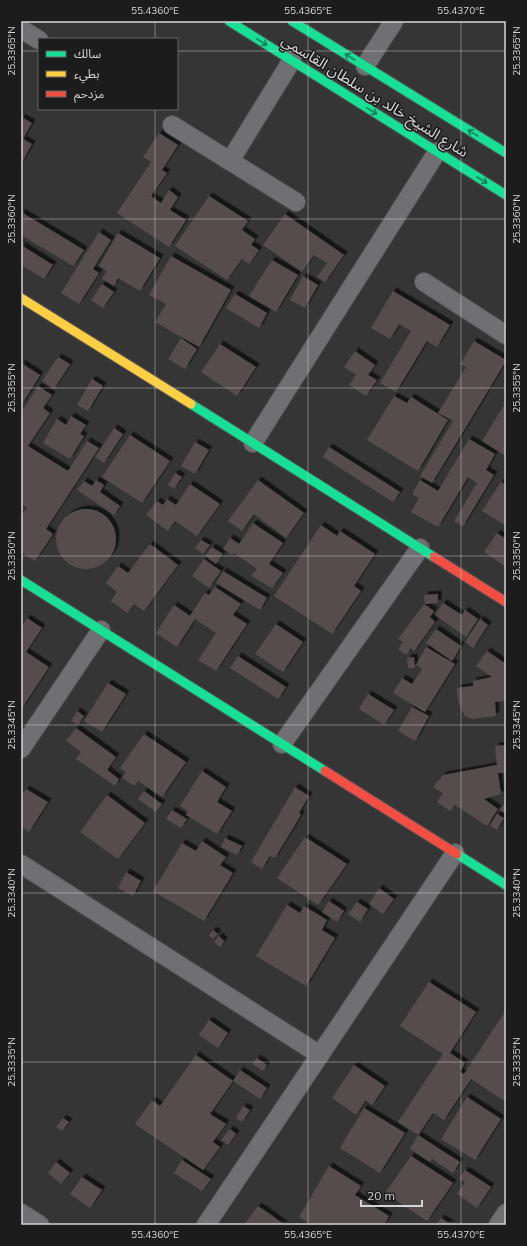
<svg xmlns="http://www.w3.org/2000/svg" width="527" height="1246" viewBox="0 0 527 1246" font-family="Mulish,'Noto Sans Arabic',sans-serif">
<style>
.building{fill:#554d4e;filter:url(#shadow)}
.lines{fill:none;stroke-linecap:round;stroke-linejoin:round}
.street-casing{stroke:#525153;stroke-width:20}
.fast-casing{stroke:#525153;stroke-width:11}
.slow-casing{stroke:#525153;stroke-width:11}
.jam-casing{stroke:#525153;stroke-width:11}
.street{stroke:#707072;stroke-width:18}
.fast{stroke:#16e098;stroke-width:9}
.slow{stroke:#ffcf43;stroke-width:9}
.jam{stroke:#f24e42;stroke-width:9}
.oneway{stroke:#197e5a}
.ticks{fill:none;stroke:#d5d4d6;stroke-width:1;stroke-opacity:0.45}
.labels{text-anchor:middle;stroke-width:3;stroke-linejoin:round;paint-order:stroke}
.street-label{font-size:15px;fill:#d5d4d6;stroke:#1c1c1d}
.neatline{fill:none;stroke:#d5d4d6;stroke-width:1.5}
.ticks-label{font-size:10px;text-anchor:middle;fill:#d5d4d6}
</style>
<defs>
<filter id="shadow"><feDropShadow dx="3.5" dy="-3.5" stdDeviation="0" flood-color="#0009"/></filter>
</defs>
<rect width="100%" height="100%" fill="#353536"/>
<g class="building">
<path d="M21 117 32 123 23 139 32 144 21 164Z"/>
<path d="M159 133 178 145 162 170 167 173 151 196 161 203 169 190 178 197 170 210 186 220 169 247 117 213 151 162 143 157Z"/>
<path d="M209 196 248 221 242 230 255 239 251 245 259 250 249 264 242 259 227 280 175 246Z"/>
<path d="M21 212 84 250 73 266 21 235Z"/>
<path d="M285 214 344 255 325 282 317 277 327 263 314 255 302 272 263 245Z"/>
<path d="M99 232 111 240 93 269 99 273 79 304 61 293Z"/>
<path d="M118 233 160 258 140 291 118 278 114 286 102 279 107 271 99 266Z"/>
<path d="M21 245 53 265 44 279 21 265Z"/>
<path d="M171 256 231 290 199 347 155 322 166 304 149 295Z"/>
<path d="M272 260 298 275 276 312 249 296Z"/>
<path d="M303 276 318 285 305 308 290 300Z"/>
<path d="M102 284 114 292 103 308 91 300Z"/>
<path d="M393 291 450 325 437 347 427 341 396 392 380 383 411 331 399 324 390 339 371 328Z"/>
<path d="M235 294 267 313 259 328 226 308Z"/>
<path d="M181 338 197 349 185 369 168 359Z"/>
<path d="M474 341 506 360V361L432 483 420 476 453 421 438 413 466 367 460 364Z"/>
<path d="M220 344 256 367 237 396 201 372Z"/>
<path d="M355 351 375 365 368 375 377 380 366 396 349 385 356 375 344 367Z"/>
<path d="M58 357 70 364 54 389 42 381Z"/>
<path d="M21 363 40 375 21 406Z"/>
<path d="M92 379 103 386 88 411 77 405Z"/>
<path d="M38 386 52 395 43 408 50 413 28 446 68 471 87 441 99 448 46 529 53 534 35 561 21 552V516L27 508 21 504V413Z"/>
<path d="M394 396 407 403 411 397 448 420 418 471 367 440Z"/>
<path d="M506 402V456L482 441Z"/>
<path d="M71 416 86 425 80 434 84 436 70 459 43 443 57 419 66 425Z"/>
<path d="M114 428 123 434 104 463 95 457Z"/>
<path d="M130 435 170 461 142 503 102 477Z"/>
<path d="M469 439 495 454 486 470 494 475 463 526 454 521 477 483 468 477 438 527 411 512 419 498 412 494 420 480 438 491Z"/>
<path d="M195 442 209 450 195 474 181 466Z"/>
<path d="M329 447 400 492 393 502 323 457Z"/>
<path d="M175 473 182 477 174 489 168 485Z"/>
<path d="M96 480 104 485 100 492 120 506 114 515 77 490 84 481 92 486Z"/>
<path d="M258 480 304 513 286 538 254 514 242 531 228 521Z"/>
<path d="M501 482 506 485V526L482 511Z"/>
<path d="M190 484 220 504 197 536 175 521 168 531 146 515 157 501 163 505 167 499 176 505Z"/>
<circle cx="86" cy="539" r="30"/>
<path d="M253 523 283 543 269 564 283 573 272 588 251 576 257 569 234 553 232 555 223 549 230 538 239 544Z"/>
<path d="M321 525 337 536 340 531 375 554 354 586 361 591 332 634 274 596Z"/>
<path d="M497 533 506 539V567L484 552Z"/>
<path d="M201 540 210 545 203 554 195 548Z"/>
<path d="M150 544 178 565 144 611 134 604 127 613 111 601 117 592 106 583 118 566 128 573Z"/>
<path d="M212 547 223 554 216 564 205 556Z"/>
<path d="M204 559 221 571 209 588 192 576Z"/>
<path d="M223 571 267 598 260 610 216 583Z"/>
<path d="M215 587 241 604 233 615 247 624 216 671 198 660 216 633 195 619 177 647 156 633 174 605 190 616 205 593 209 595Z"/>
<path d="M438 594V603L425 604 424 595Z"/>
<path d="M443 603 462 615 465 610 478 619 466 637 435 615Z"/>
<path d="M424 604 434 611 430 617 435 622 414 651 411 648 406 655 398 649 403 642 398 639Z"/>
<path d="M27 618 42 628 26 652 49 667 22 708H21V628Z"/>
<path d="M480 619 488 625 473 648 465 642Z"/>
<path d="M276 624 303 642 283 672 255 654Z"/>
<path d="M436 629 461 646 452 661 426 643Z"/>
<path d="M426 647 455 664 425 712 393 693 402 678 412 684 422 669 416 665Z"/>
<path d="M487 651 506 664V701L495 702 496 716 472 719 465 716 461 709 458 700 457 688 473 686V681L492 677 476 666Z"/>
<path d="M238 656 286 687 278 699 230 668Z"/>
<path d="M414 657 415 668H408L407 658Z"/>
<path d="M108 683 126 694 102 732 84 721Z"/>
<path d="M368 694 394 710 384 725 359 709Z"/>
<path d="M412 707 429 716 415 741 398 731Z"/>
<path d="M77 711 84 716 78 725 71 721Z"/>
<path d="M76 728 116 757 107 770 119 779 115 786 76 759 81 752 66 741Z"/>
<path d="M144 734 186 762 162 797 138 781 134 786 122 778 126 772 120 768Z"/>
<path d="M506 745V773H498L501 794 484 799 498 809 487 826 455 805 450 811 437 802 443 793 433 787 443 775 497 765 495 746Z"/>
<path d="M202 771 226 787 217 802 232 811 217 834 186 815 188 811 180 806Z"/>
<path d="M295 787 309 796 299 813 301 815 275 858 270 856 262 869 251 862Z"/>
<path d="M26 789 48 802 29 832 21 827V797Z"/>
<path d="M144 791 162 804 156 812 138 799Z"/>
<path d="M107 795 145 823 118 859 80 832Z"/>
<path d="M505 803 506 804V810L504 813 499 810Z"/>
<path d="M172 810 187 819 181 828 166 819Z"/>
<path d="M497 814 504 818 497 830 490 826Z"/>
<path d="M305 837 347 864 318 905 277 878Z"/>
<path d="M225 838 242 846 237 855 221 847Z"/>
<path d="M202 841 226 857 220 865 233 873 204 921 153 891 182 843 196 851Z"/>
<path d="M126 872 141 881 133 896 118 888Z"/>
<path d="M379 888 394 899 383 914 369 904Z"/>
<path d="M329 901 344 911 337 922 322 912Z"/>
<path d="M357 902 368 909 360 922 348 914Z"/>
<path d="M287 905 300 913 304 906 327 920 322 930 335 938 306 986 256 956Z"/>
<path d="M213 930 218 934 213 939 209 935Z"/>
<path d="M219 936 224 941 220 947 214 942Z"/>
<path d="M429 982 476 1012 450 1053 465 1063 460 1072 464 1074 506 1010V1102L471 1079 444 1120 433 1113 418 1135 398 1122 443 1054 400 1026Z"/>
<path d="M209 1020 228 1033 218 1048 199 1035Z"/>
<path d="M196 1055 233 1081 210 1114 226 1124 213 1142 220 1147 203 1170 135 1124 152 1100 160 1106Z"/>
<path d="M257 1058 267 1065 263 1071 252 1064Z"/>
<path d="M354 1065 385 1086 372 1105 366 1100 356 1115 332 1098Z"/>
<path d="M240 1070 267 1088 260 1099 233 1081Z"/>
<path d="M467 1097 501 1119 475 1160 441 1139Z"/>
<path d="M243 1106 250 1110 242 1122 236 1118Z"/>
<path d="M364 1108 405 1133 380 1173 340 1148Z"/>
<path d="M63 1118 69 1122 62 1131 56 1127Z"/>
<path d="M230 1129 236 1134 228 1145 221 1140Z"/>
<path d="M418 1135 460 1162 453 1173 432 1159 430 1162 410 1149Z"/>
<path d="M411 1156 453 1183 427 1221 385 1193Z"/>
<path d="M182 1160 211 1179 202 1191 174 1173Z"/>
<path d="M56 1162 70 1173 61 1184 48 1173Z"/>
<path d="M329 1166 361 1186 355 1195 389 1216 384 1225H312L299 1217Z"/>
<path d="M465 1170 491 1187 477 1208 457 1194 465 1182 459 1179Z"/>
<path d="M82 1177 102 1190 90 1208 70 1194Z"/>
<path d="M258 1206 267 1212 285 1225H244Z"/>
<path d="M441 1218 452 1225H436Z"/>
</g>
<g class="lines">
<g class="street-casing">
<g id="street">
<path d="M21 29 39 40"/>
<path d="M365 66 394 21"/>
<path d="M172 125 296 202"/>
<path d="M230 161 292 60"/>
<path d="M424 282 506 335"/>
<path d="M253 443 437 152"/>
<path d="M282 744 420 548"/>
<path d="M21 749 101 630"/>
<path d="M21 864 320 1055"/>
<path d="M21 1213 40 1225"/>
<path d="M206 1225 455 853"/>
<path d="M498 1225 506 1213"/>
</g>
</g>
<g class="fast-casing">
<g id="fast">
<path d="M229 21 506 195"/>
<path d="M292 21 506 153"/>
<path d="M191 404 434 557"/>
<path d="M21 580 325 771"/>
<path d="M457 854 506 885"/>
</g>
</g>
<g class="slow-casing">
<path id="slow" d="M21 298 191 404"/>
</g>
<g class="jam-casing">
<g id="jam">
<path d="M434 557 506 602"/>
<path d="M325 771 457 854"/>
</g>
</g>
<use href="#street" class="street"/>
<use href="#fast" class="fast"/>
<use href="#slow" class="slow"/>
<use href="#jam" class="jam"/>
</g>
<defs><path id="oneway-shaft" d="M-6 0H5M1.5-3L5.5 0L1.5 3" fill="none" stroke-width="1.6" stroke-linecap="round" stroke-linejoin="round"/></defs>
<g class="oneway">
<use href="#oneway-shaft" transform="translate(262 42) rotate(32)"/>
<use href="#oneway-shaft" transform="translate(350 57) rotate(-148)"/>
<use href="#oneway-shaft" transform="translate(372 111) rotate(32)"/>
<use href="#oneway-shaft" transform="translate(473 133) rotate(-148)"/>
<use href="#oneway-shaft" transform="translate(482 180) rotate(32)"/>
</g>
<path class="ticks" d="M155 21V39M308 21V1225M461 21V1225M21 51H39M177 51H506M155 109V1225M21 219H506M21 388H506M21 556H506M21 725H506M21 893H506M21 1062H506"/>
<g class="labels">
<g class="street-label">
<text transform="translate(375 96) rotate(32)" y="5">شارع الشيخ خالد بن سلطان القاسمي</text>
</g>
</g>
<rect width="527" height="1246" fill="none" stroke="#1c1c1d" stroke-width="44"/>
<rect x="38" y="38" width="140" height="72" fill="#1c1c1d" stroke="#666667"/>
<rect x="46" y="51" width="20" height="6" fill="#16e098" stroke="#666667"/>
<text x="74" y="58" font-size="12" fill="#d5d4d6">سالك</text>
<rect x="46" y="71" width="20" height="6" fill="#ffcf43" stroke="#666667"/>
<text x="74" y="78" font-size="12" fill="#d5d4d6">بطيء</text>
<rect x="46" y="91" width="20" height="6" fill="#f24e42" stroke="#666667"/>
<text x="74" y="98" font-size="12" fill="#d5d4d6">مزدحم</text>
<path d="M361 1200v6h61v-6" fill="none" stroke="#d5d4d6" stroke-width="2"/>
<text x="367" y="1200" font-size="12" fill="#d5d4d6" stroke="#1c1c1d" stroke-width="3" paint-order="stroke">20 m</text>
<rect x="22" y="22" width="483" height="1202" class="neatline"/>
<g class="ticks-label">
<text x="155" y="14">55.4360°E</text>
<text x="308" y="14">55.4365°E</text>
<text x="461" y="14">55.4370°E</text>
<text transform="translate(11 51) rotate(-90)" y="4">25.3365°N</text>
<text transform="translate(516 51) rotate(-90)" y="4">25.3365°N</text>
<text transform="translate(11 219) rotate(-90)" y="4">25.3360°N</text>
<text transform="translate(516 219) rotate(-90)" y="4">25.3360°N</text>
<text transform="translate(11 388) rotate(-90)" y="4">25.3355°N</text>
<text transform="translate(516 388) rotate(-90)" y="4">25.3355°N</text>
<text transform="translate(11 556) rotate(-90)" y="4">25.3350°N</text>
<text transform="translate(516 556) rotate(-90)" y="4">25.3350°N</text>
<text transform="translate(11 725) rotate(-90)" y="4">25.3345°N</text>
<text transform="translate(516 725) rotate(-90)" y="4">25.3345°N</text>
<text transform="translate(11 893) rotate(-90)" y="4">25.3340°N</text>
<text transform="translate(516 893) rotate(-90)" y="4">25.3340°N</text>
<text transform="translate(11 1062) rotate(-90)" y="4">25.3335°N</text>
<text transform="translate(516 1062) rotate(-90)" y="4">25.3335°N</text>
<text x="155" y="1238">55.4360°E</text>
<text x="308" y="1238">55.4365°E</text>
<text x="461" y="1238">55.4370°E</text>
</g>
</svg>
